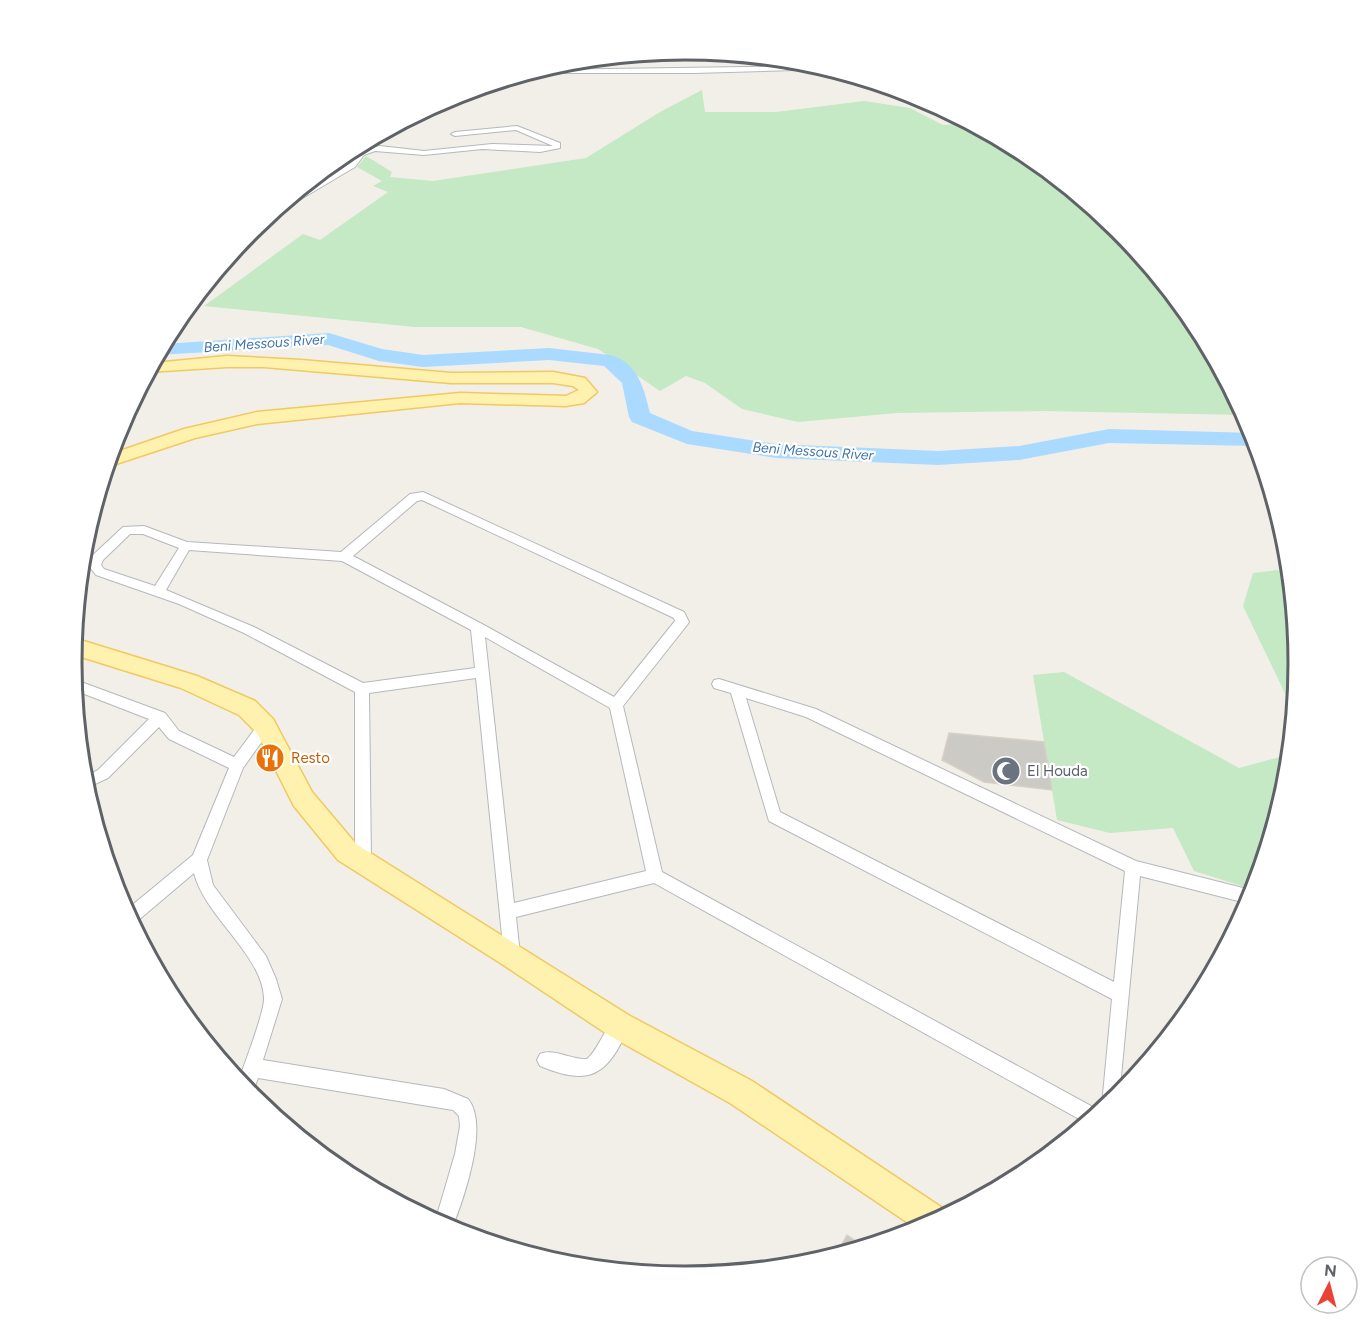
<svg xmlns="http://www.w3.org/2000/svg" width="1371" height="1327" viewBox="0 0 1371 1327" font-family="Figtree,sans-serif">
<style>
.green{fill:#c5e8c5}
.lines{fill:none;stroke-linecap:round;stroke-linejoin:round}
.river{fill:#aadaff;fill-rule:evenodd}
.building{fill:#cccac5;stroke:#d6d1c6;stroke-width:1.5}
.minor-casing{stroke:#b5b8bc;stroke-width:2}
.primary-casing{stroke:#f2c960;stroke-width:3}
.minor{fill:#fff;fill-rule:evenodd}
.primary{fill:#fff2af;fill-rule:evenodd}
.labels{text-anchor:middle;stroke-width:4.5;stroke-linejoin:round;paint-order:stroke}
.far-water-label{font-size:14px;font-style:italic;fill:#4174aa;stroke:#fff}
.food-label{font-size:15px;fill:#c56008;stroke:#fff;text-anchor:start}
.worship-label{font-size:15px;fill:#5b616d;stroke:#fff;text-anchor:start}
.rim{fill:none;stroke:#5f6368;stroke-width:3}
</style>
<rect width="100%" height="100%" fill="#f1efe8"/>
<g class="green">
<path d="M702 90 705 112H776L864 101 910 108 943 125 971 123 1027 153 1120 230 1196 323 1245 415 1044 411 897 413 798 422 742 409 705 383 686 376 660 391 598 349 521 327H415L204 306 303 234 320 240 388 192 373 186 382 181 357 167 366 156 392 172 390 177 433 181 586 158 660 112Z"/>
<path d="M363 143V153L343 170 316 176 345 153Z"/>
<path d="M1277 570 1291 576 1299 664 1295 714 1243 606 1253 573Z"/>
<path d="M1064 672 1239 768 1291 754 1288 784 1255 890 1194 871 1173 828 1110 833 1057 820 1033 675Z"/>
</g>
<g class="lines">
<path class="river" d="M329 333 382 349 423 355 549 348 610 355C638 362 644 389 650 413L692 431 776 444 938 451 1019 446 1109 429 1254 433 1258 446 1109 443 1019 460 938 465 776 458 687 444 632 422 629 417 622 383 604 366 549 360 423 367 379 361 328 345 157 355 164 344Z"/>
</g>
<g class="building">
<path d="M949 733 1044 742 1052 790 984 782 942 760Z"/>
<path d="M847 1235 857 1242V1250L835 1257Z"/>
</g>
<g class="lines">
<g class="minor-casing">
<g id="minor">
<path d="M734 54 758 57 593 61 590 59Z"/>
<path d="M821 66 829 69 694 73H529L538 70Z"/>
<path d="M517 126 560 143V148L540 152 482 149 424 155 375 151 364 155 355 167 274 215H269L288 200 349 163 359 152 369 148 380 146 424 151 492 144 553 146 516 130 455 136 451 134 455 132Z"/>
<path d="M423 492 684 612 689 622 687 625 623 706 662 872 1102 1112 1088 1124 654 883 516 917 520 955 518 961 512 963 506 961 504 955 476 678 369 693 371 861 369 866 363 868 357 866 355 861V692L244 633 179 604 96 575 89 566 93 555 123 527 144 526 187 542 341 552 410 494ZM422 500 674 618 675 621 614 697 482 624 353 556 417 501ZM130 534H143L179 548 155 586 104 569 101 565 103 560ZM189 550 342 561 471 630 475 668 363 683 254 627 166 590ZM485 637 610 708 646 871 514 903Z"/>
<path d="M73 679 165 713 179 731 234 757 260 722H270L272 726 270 730 243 768 207 860 213 885 266 956 276 979 282 999 263 1060 444 1089 468 1099C490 1125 463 1201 451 1231L435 1222 455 1154 460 1126 459 1116 453 1110 258 1078 251 1097 238 1082C244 1066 265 1010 264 998 262 954 205 917 194 873L135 923 132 924 125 911 193 855 229 768 169 739 159 727 108 778 93 785 83 783 82 771 92 773 98 770 149 719 74 690Z"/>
<path d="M719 679 816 709 1136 861 1255 891 1250 904 1140 876 1119 1098 1104 1110 1102 1105 1112 999 769 821 731 693 714 688 712 684 714 680ZM746 698 806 717 1125 871 1114 982 780 812Z"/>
<path d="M620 1017 626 1020 629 1026C608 1075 591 1087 540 1066L537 1060 540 1054C553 1048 572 1060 587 1059 600 1048 605 1024 620 1017Z"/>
</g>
</g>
<g class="primary-casing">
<g id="primary">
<path d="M227 356 301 360 451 373 553 372 585 378 597 392 584 403 566 406 460 403 257 424 195 438 107 467 111 454 184 429 257 412 460 393 566 396 579 390 573 386 553 383H451L264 367H227L148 372 154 363Z"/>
<path d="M74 638 197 676 255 701 273 719 312 792 356 844 630 1016 752 1081 947 1211 949 1215 920 1231 730 1103 610 1036 502 964 338 860 294 806 257 733 239 715 181 688 72 654Z"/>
</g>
</g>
<use href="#minor" class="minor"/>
<use href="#primary" class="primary"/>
</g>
<defs>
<g id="restaurant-disc" transform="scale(1.5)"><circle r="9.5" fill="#e8710a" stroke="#fff"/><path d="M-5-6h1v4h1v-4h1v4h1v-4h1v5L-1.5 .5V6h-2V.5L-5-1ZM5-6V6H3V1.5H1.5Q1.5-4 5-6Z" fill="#fff"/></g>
<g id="mosque-disc" transform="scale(1.5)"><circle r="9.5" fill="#6b7280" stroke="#fff"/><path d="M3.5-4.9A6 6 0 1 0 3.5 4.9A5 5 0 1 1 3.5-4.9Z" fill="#fff"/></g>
</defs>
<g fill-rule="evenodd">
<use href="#restaurant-disc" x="270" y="758"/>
<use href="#mosque-disc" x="1006" y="771"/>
</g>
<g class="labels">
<g class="far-water-label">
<text transform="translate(264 343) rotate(-4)" y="5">Beni Messous River</text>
<text transform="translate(813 451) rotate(4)" y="5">Beni Messous River</text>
</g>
<g class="food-label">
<text x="291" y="763">Resto</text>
</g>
<g class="worship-label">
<text x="1027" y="776">El Houda</text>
</g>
</g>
<path d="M0 0H1371V1327H0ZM82 663a603 603 0 1 1 1206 0a603 603 0 1 1-1206 0Z" fill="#fff" fill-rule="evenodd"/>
<path class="rim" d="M82 663a603 603 0 1 1 1206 0a603 603 0 1 1-1206 0Z"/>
<g transform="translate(1329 1285) rotate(6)"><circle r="28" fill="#ffffff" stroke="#bfc1c3" stroke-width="1.5"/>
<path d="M0-4.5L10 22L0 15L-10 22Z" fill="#ea4335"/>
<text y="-9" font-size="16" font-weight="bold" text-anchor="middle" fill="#5f6368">N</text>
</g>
</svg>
